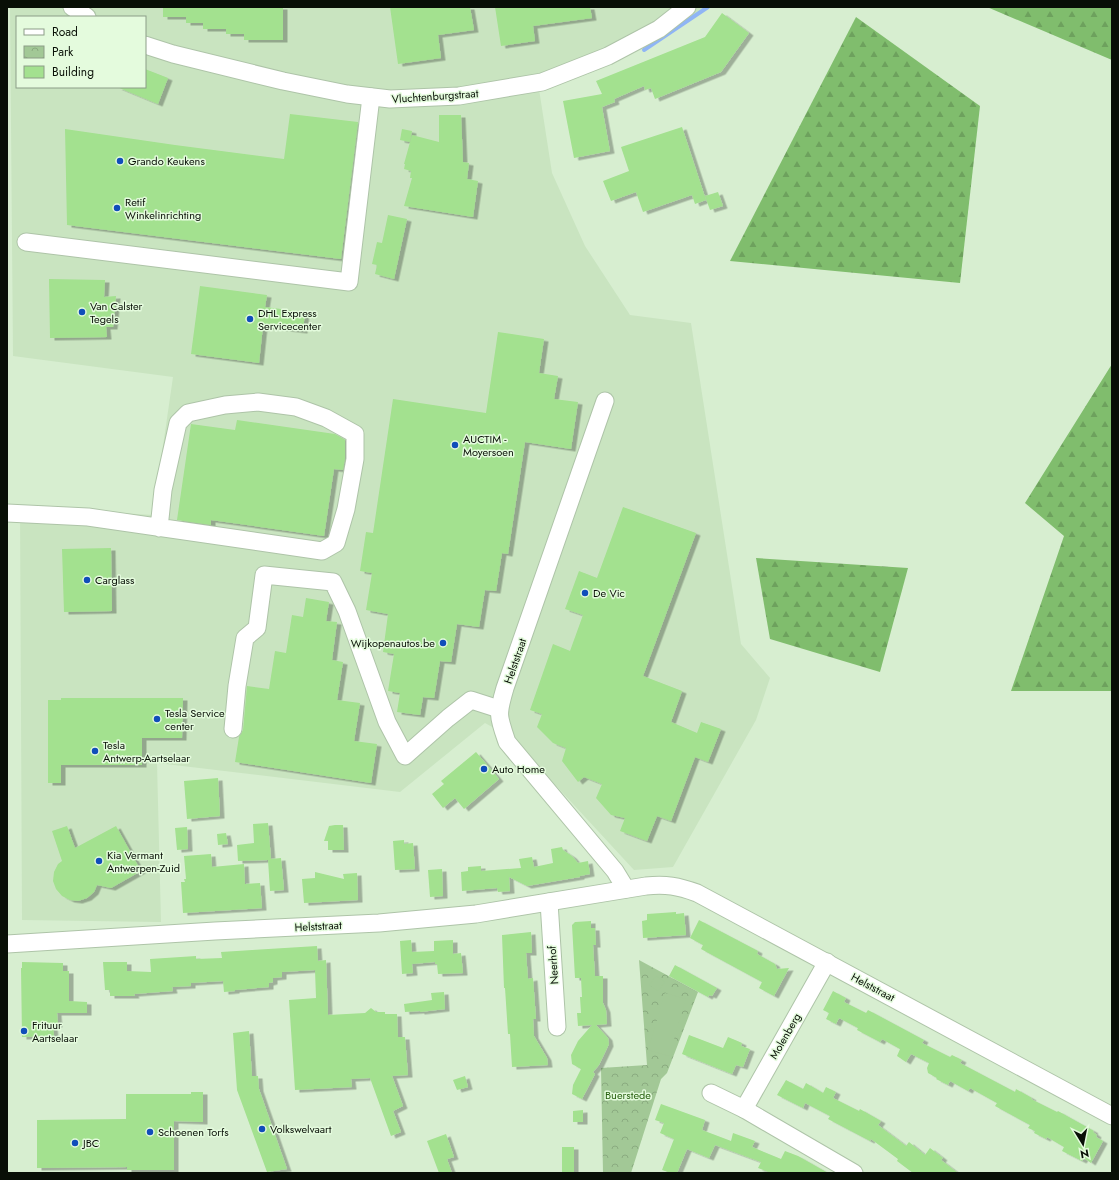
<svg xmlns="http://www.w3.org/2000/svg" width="1119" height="1180" viewBox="0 0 1119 1180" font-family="Jost,sans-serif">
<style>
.built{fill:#c9e4c0;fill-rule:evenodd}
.forest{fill:url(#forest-firs)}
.park{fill:url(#park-crowns)}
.garden{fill:#a2c896}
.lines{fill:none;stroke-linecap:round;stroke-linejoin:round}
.stream{stroke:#8fb5f5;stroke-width:4}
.building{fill:#a3e18f;filter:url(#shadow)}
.minor-casing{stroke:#aec4a8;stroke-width:19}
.minor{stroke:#fff;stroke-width:17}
.poi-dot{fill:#104eba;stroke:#e4fbdd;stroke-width:1.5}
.labels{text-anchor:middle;stroke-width:3;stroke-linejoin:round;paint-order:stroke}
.street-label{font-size:11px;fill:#080f06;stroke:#e4fbdd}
.poi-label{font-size:11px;fill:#080f06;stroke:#e4fbdd;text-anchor:start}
.park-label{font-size:11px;fill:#286110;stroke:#e4fbdd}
</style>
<defs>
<pattern id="forest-firs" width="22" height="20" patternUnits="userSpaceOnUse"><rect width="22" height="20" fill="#80bd6d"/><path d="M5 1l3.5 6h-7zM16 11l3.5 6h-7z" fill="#6da15d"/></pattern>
<pattern id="park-crowns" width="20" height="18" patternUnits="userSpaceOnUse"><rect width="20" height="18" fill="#a2c896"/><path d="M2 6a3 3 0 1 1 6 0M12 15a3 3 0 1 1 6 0" fill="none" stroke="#8aab80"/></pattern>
<filter id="shadow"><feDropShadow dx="4.5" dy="2.5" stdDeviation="0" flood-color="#0004"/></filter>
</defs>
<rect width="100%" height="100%" fill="#d7eed0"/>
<path class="built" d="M10 7H707L664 34 539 89 552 173 585 246 630 315 691 323 741 644 770 678 756 720 673 867 634 870 512 738 485 723 400 792 157 763 161 922 22 920 20 507 153 515 173 377 13 356ZM17 17H145V87H17Z"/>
<g class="forest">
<path d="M987 7H1112V60Z"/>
<path d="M856 17 980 106 960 283 730 261Z"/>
<path d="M1112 364V691H1011L1064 536 1025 503Z"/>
<path d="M756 558 908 568 880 672 770 639Z"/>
</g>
<path class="park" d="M639 960 698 992 667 1073 661 1079 631 1173H603L601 1068 647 1065Z"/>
<g class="garden">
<path d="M656 976 665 982 658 991 649 985Z"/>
<path d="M665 993 686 999 669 1056 648 1050Z"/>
</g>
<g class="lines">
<path class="stream" d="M644 50 708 7"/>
</g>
<g class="building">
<path d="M163 7H283V40H244V34H226V29H203V23H186V17H163Z"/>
<path d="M390 7H470L474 30 438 35 441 58 398 64Z"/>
<path d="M495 7H590L592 18 533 26 535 41 501 46Z"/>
<path d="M722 13 749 33 721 72 655 99 651 88 645 90 644 86 614 99 615 102 602 107 610 151 574 158 563 101 602 94 596 81 705 37Z"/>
<path d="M145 69 168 78 158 104 117 87H145Z"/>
<path d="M290 114 358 122 341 259 67 225 65 129 175 145 284 159Z"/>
<path d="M439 115H461L463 162 469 163 467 179 478 181 473 217 404 206 412 178H410L411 171 404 169 405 164H404L412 135 439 142Z"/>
<path d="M682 127 706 200 695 204 692 195 643 212 636 192 611 201 603 181 629 171 621 147Z"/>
<path d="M402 129 412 131 410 142 400 140Z"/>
<path d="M718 192 723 206 710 210 705 196Z"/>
<path d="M388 215 407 219 394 279 375 274 377 265 372 264 377 242 382 243Z"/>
<path d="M49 279 105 280 104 297 116 296 113 327H106L107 337 50 338Z"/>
<path d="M200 286 267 295 265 307 305 312 303 331 263 326 259 363 191 354Z"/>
<path d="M498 332 544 339 539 373 558 376 554 399 578 402 571 449 525 442 508 554 502 553 496 591 485 590 479 627 457 624 451 662 440 661 434 698 423 697 420 715 397 712 400 693 388 691 394 654 383 652 388 614 366 610 372 573 360 571 366 532 373 533 393 399 486 413Z"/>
<path d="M237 420 335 434 345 440V458L343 470 334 469 324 536 211 520V525L177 520 191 424 235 430Z"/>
<path d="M623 507 696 533 643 676 682 691 671 722 697 733 701 722 721 729 708 762 695 757 671 821 657 816 647 841 620 831 625 818 611 815 596 798 602 784 584 777 578 782 562 761 566 748 553 743 537 727 542 714 530 710 553 644 570 651 583 615 565 609 579 571 597 578Z"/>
<path d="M111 548 112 611 64 612 62 549Z"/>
<path d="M306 598 329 602 326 621 337 622 332 660 343 662 337 700 360 703 354 741 377 744 371 783 235 762 239 737 243 730 247 686 269 689 275 651 286 653 292 615 303 617Z"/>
<path d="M61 698H183L182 738H142V765H61V783H48V700H61Z"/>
<path d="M476 752 499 779 464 809 455 798 443 808 432 794 444 784 441 781Z"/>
<path d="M218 778 220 816 187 819 184 781Z"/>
<path d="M268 823 271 859 281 858 284 890 270 891 268 860 238 861 237 845 254 843 253 824Z"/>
<path d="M335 825H343L344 850H328V841H324L329 826Z"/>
<path d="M67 826 75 848 116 826 141 871 111 888 97 885 94 892 87 898 78 901 70 900 62 896 56 889 53 881 54 872 58 864 62 861 52 831Z"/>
<path d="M187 827 188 849 177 850 175 828Z"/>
<path d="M226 833 228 844 218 845 217 834Z"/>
<path d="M404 840V844L413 843 415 869 395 870 393 841Z"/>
<path d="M562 847 563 850 572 856 578 863 588 861 590 874 580 876V877L527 886 509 877 510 891 498 892 497 888 462 891 461 872 468 871V867L481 866V871L521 868 519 859 532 857 534 867 553 863 551 849Z"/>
<path d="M211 854 212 867 244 864 245 884 260 883 262 908 183 913 181 882H185L184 879H186L184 856Z"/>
<path d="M442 869 443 896 430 897 428 870Z"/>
<path d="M315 872 344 879 343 874 357 873 358 900 304 903 302 879 315 878Z"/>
<path d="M676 912V914L684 913 686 935 643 938 642 921 647 920V914Z"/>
<path d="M699 920 758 951 757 954 775 964 777 969 789 968 774 996 759 988 762 982 701 949 703 945 690 938Z"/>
<path d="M591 921V928H595L596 945H593L595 976H603V1003L606 1010 607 1024 596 1025 608 1038 609 1044 599 1065 593 1072 595 1074 582 1099 572 1094 573 1085 581 1069 572 1064 571 1055 578 1041 592 1025 578 1026 577 1013H581L580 997H582L581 978H575L572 925 575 922Z"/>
<path d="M531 932 532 953H526L528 979 533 978 536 1019H533L534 1036 547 1058 548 1065 512 1067 510 1034H508L505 988H504L502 935Z"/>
<path d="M411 940 412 952 434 951V941L453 940V954L461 953 463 973 438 974 437 964H435V962L412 964 413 973 402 974 400 941Z"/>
<path d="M317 946 318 961 326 960 328 1015 365 1013 371 1008 376 1012H385V1014H397L398 1037H405L408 1075 392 1076 403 1106 393 1111 401 1132 391 1136 370 1078 351 1079 352 1087 295 1090 289 1000 316 998 315 970 282 972V977L273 978V982L269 983V987L235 990V991L224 992 223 981 191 983V986L172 987 173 991 134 994 135 996H110V990H105L103 962H127V971L151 972 150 959 196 956V959L222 958 221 952Z"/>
<path d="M22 962 63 963V971H69V1001L87 1002V1013H57L58 1025 53 1024 54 1036 22 1037 21 968H22Z"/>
<path d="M675 965 717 988 712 996 709 995 708 997 669 976Z"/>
<path d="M833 991 846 998 844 1002 866 1013 868 1010 924 1040 922 1043 950 1057 952 1055 962 1060 960 1063 1015 1092 1016 1089 1032 1098 1031 1099 1057 1112 1058 1111 1094 1131 1093 1132 1097 1135 1096 1137 1103 1141 1091 1163 1084 1158 1082 1161 1062 1151 1064 1147 1047 1137 1046 1139 1034 1133 1035 1131 1028 1128 1030 1125 995 1106 997 1103 970 1088 968 1091 950 1081 948 1085 936 1079 937 1078 928 1073 927 1068 929 1063 911 1054 906 1062 897 1056 900 1049 882 1039 880 1042 857 1030 858 1028 839 1018 836 1024 826 1019 829 1013 823 1010Z"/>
<path d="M444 992 445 1009 420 1012V1011L405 1012 404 1004 432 1000 431 993Z"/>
<path d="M249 1031 252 1076H258L259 1089 287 1169 267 1172 237 1090 233 1033Z"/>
<path d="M689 1035 723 1048 728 1037 742 1043 741 1046 750 1049 743 1067 736 1065 732 1074 682 1054Z"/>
<path d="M465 1076 468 1087 457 1090 453 1080Z"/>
<path d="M786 1080 803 1089 806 1083 823 1093 826 1087 836 1092 833 1098 859 1111 860 1109 881 1121 878 1125 906 1146 909 1142 925 1155 930 1148 943 1158 941 1160 958 1173H913L897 1161 898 1159 871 1139 870 1141 828 1119 830 1116 805 1103 803 1108 777 1095Z"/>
<path d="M191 1092H203V1122L174 1121V1170H127V1167L37 1168V1120L126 1119V1094H191Z"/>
<path d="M661 1104 705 1120 702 1130 731 1141 733 1133 755 1141 752 1147 781 1159 785 1151 798 1156 828 1173H771L758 1168 761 1162 715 1145 709 1158 687 1149 677 1173H671L662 1170 674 1139 660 1133 664 1123 655 1120Z"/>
<path d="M583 1110V1122H573V1111Z"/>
<path d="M446 1134 454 1157 447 1159 452 1173H439L427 1141Z"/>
<rect x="562" y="1147" width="12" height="26"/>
</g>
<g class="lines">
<g class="minor-casing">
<g id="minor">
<path d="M72 7 87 17"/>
<path d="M145 45 173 54 283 81 347 94 390 99 459 96 542 82 608 56 659 29 687 7"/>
<path d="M26 242 349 282 371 97"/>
<path d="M605 401 505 688C497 715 498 716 507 742L615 871 626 889"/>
<path d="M7 513 88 517 322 551 336 543 346 509 355 459V434L326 418 296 407 258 402 225 405 188 413 178 423 163 490 159 528"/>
<path d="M233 729 237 686 245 638 257 628 264 575 333 582 347 611 387 722 405 756 448 718 471 700 499 709"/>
<path d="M549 902 557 1027"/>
<path d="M7 944 215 931 379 923 476 914 646 886C666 884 678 886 697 893L1112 1116"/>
<path d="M711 1093 744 1109 827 962"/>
<path d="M744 1109 854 1173"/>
</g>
</g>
<use href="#minor" class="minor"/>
</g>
<g class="poi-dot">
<circle cx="120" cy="161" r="4"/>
<circle cx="117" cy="208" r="4"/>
<circle cx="82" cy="312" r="4"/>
<circle cx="250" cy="319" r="4"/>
<circle cx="455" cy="445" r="4"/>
<circle cx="87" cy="580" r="4"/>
<circle cx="585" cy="593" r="4"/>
<circle cx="443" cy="643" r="4"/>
<circle cx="157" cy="719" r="4"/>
<circle cx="95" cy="751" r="4"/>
<circle cx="484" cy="769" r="4"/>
<circle cx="99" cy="861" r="4"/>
<circle cx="24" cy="1031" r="4"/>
<circle cx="262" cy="1129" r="4"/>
<circle cx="150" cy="1132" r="4"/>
<circle cx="75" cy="1143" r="4"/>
</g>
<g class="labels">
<g class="street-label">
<text transform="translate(435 96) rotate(-4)" y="4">Vluchtenburgstraat</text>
<text transform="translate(515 661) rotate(-71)" y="4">Helststraat</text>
<text transform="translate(318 926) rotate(-3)" y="4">Helststraat</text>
<text transform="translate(553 965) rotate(-94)" y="4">Neerhof</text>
<text transform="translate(873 987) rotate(28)" y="4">Helststraat</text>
<text transform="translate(785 1036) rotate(-60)" y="4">Molenberg</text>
</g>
<g class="poi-label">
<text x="128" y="165">Grando Keukens</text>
<text x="125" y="206">Retif<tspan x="125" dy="13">Winkelinrichting</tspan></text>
<text x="90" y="310">Van Calster<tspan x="90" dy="13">Tegels</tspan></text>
<text x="258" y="317">DHL Express<tspan x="258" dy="13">Servicecenter</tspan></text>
<text x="463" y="443">AUCTIM -<tspan x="463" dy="13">Moyersoen</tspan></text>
<text x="95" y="584">Carglass</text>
<text x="593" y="597">De Vic</text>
<text x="435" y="647" text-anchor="end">Wijkopenautos.be</text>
<text x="165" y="717">Tesla Service<tspan x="165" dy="13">center</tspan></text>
<text x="103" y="749">Tesla<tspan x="103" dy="13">Antwerp-Aartselaar</tspan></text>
<text x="492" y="773">Auto Home</text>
<text x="107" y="859">Kia Vermant<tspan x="107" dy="13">Antwerpen-Zuid</tspan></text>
<text x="32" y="1029">Frituur<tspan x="32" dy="13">Aartselaar</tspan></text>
<text x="270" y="1133">Volkswelvaart</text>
<text x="158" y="1136">Schoenen Torfs</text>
<text x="83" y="1147">JBC</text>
</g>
<g class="park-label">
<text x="628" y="1099">Buerstede</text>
</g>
</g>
<rect width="1119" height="1180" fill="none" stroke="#080f06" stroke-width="16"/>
<rect x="16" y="16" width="130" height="72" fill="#e4fbdd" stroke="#8c9d87"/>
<rect x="24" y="29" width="20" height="6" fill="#ffffff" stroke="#8c9d87"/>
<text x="52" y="36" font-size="12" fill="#080f06">Road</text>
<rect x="24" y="46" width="20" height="12" fill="url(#park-crowns)" stroke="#8c9d87"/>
<text x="52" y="56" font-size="12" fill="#080f06">Park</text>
<rect x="24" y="66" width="20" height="12" fill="#a3e18f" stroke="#8c9d87"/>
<text x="52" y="76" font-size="12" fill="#080f06">Building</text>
<g transform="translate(1083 1144) rotate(170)" stroke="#e4fbdd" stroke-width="3" paint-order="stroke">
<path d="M0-3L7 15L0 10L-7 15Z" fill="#080f06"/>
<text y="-6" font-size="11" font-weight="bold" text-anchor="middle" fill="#080f06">N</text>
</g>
</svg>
